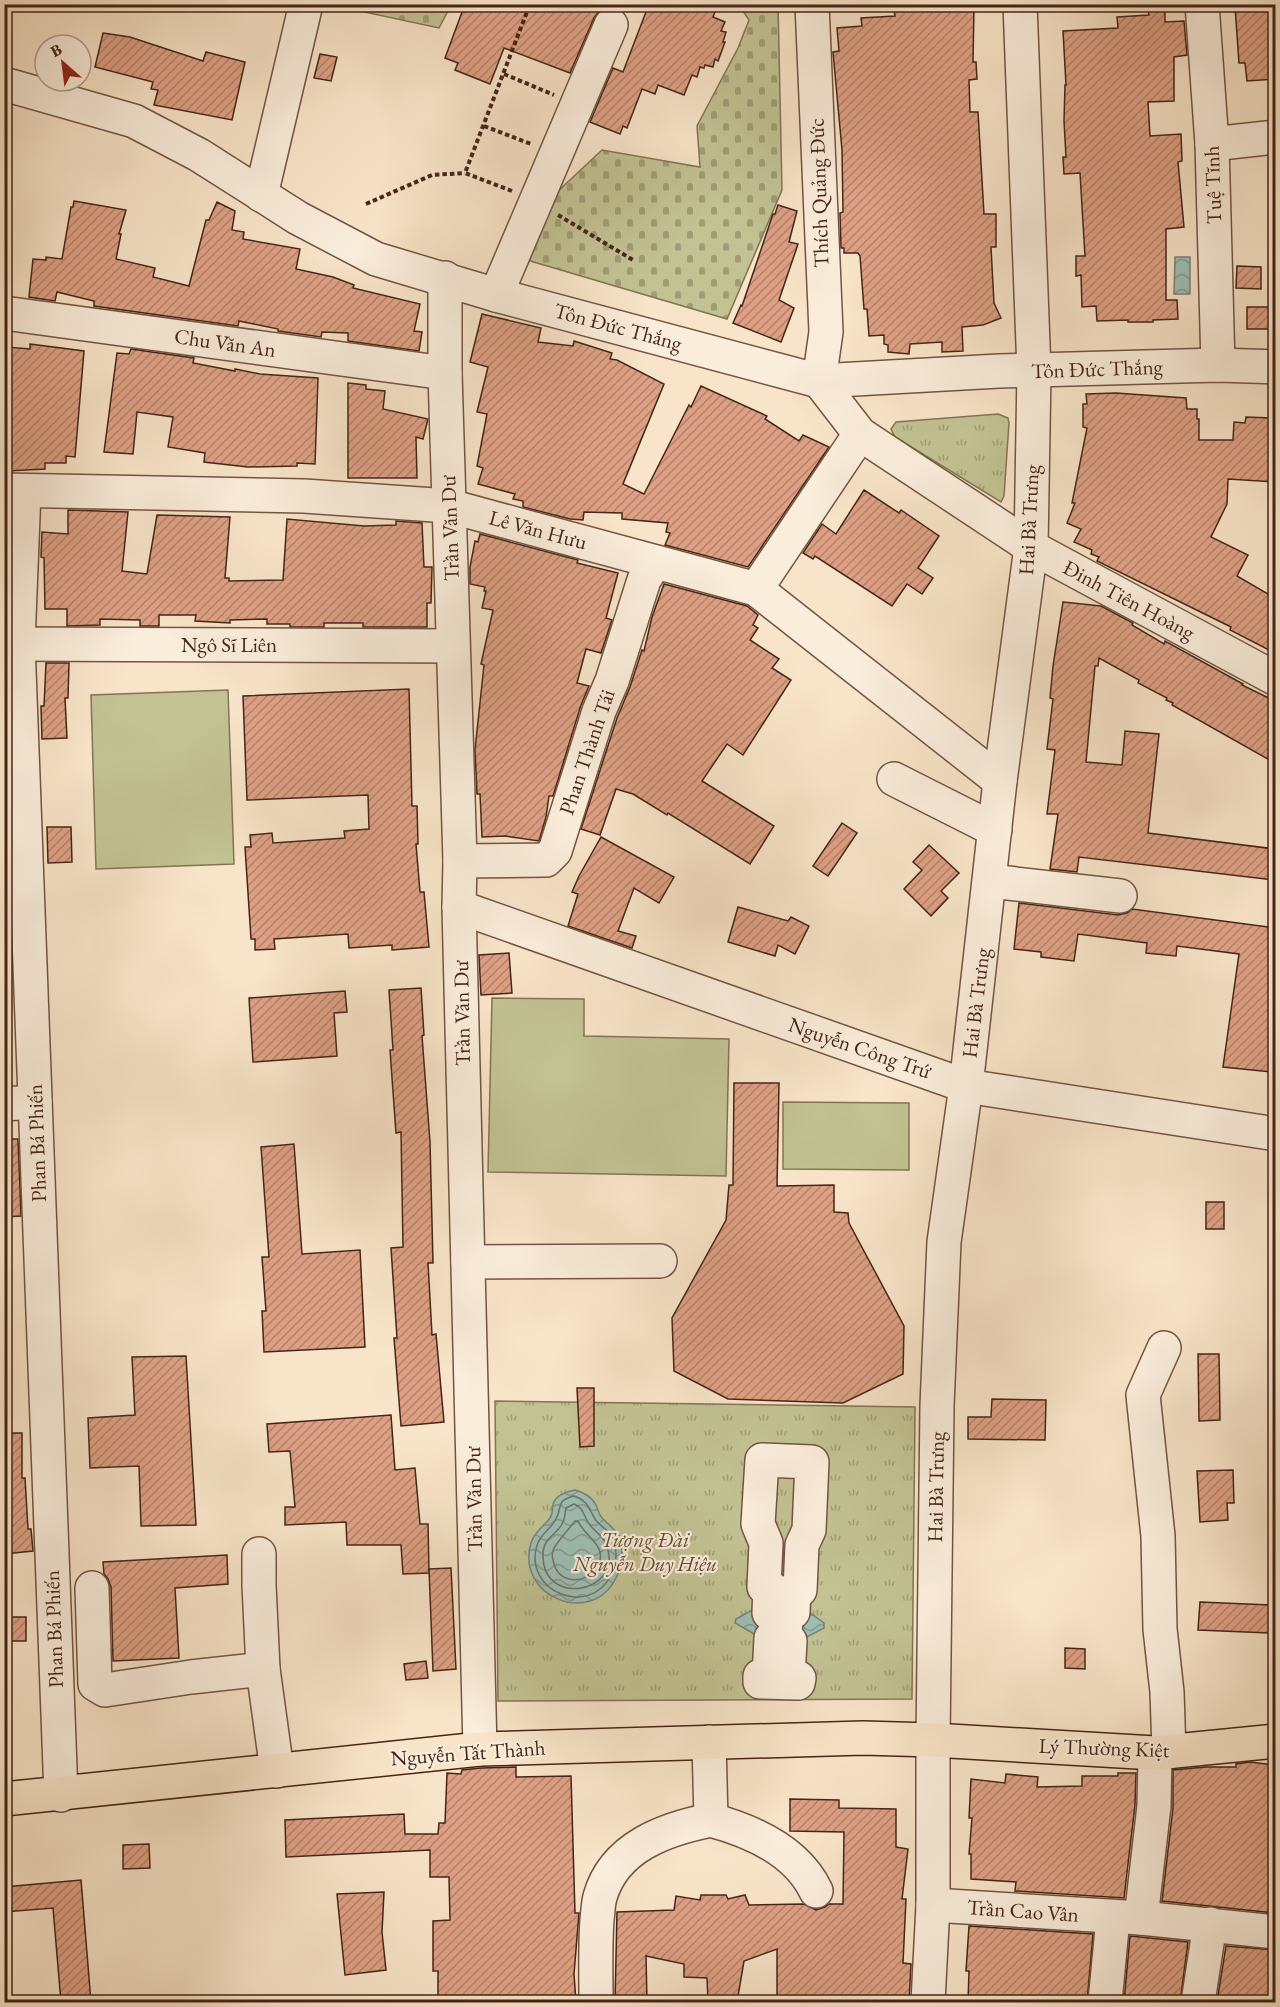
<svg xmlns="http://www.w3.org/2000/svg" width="1280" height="2007" viewBox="0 0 1280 2007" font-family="'EB Garamond',serif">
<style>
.grass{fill:url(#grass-tufts);stroke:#847454;stroke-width:1.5}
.cemetery{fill:url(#cemetery-stones);stroke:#847454;stroke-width:1.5}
.garden{fill:#c2c293;stroke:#847454;stroke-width:1.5}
.water{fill:url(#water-waves);stroke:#7a8175;stroke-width:1.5}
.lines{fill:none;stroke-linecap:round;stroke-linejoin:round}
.shore{stroke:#717265;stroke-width:1.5}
.building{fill:url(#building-hatch);stroke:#452516;stroke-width:1.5}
.minor-casing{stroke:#725542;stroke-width:36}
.major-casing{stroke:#452516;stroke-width:36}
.path{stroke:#452516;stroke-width:4;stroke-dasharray:4.5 3;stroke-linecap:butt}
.minor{stroke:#faeddb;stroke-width:33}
.major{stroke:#f8e4c8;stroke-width:33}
.labels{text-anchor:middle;stroke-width:4.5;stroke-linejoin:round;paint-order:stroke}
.street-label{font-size:21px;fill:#452516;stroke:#faeddb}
.park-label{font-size:21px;font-style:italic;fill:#644c35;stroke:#faeddb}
</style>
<defs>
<pattern id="grass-tufts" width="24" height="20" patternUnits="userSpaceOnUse" patternTransform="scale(1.5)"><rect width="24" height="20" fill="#c2c293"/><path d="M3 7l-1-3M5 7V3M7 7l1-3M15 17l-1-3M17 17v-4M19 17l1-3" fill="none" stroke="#9f9d77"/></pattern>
<pattern id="cemetery-stones" width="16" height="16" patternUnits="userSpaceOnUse" patternTransform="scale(1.5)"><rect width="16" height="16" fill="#c2c293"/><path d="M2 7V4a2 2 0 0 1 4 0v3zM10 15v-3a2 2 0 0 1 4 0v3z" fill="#9f9d77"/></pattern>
<pattern id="water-waves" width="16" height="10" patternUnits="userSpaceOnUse" patternTransform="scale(1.5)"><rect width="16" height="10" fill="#9dbfb4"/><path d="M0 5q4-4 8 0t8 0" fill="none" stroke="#829b91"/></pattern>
<pattern id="building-hatch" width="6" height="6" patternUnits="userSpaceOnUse" patternTransform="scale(1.5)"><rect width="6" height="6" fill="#dea084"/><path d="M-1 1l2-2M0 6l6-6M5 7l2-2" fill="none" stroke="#b6826b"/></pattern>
</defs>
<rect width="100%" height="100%" fill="#f8e4c8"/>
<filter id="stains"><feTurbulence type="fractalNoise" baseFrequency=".00333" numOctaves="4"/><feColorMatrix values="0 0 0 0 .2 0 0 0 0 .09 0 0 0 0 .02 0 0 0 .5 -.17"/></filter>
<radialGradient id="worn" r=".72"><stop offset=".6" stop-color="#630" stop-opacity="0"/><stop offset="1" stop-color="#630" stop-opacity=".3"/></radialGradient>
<g class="grass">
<path d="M998 414 1008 418 1009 423 1004 496 1001 502 895 437 891 429 896 422Z"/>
<path d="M495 1401 915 1407 912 1699 498 1701Z"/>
</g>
<g class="cemetery">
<path d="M342 4H451V5L439 28 341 7Z"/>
<path d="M739 5H778L782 190 727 319 520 258 539 209 602 150 700 167 697 126 738 48 749 20Z"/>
</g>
<g class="garden">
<path d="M228 690 234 864 96 869 91 695Z"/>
<path d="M492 998 584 999V1036L729 1039 726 1176 488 1172Z"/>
<path d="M783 1102 909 1103V1170L783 1169Z"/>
</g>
<g class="water">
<path d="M1175 257H1190V294H1174Z"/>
<path d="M575 1490C584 1493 591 1496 596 1505 598 1510 599 1514 602 1518 606 1522 611 1526 615 1531 625 1545 624 1563 616 1578 591 1628 515 1596 531 1543 535 1530 544 1527 550 1518 553 1514 552 1509 553 1504 556 1495 566 1492 575 1490Z"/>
<path d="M761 1605 802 1607 824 1623V1628L801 1640 761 1638 735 1623 736 1619Z"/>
</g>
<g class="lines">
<g class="shore">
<path d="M574 1496C588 1501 588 1507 595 1519 598 1524 604 1527 608 1532 618 1544 618 1561 611 1575 589 1619 523 1591 537 1545 541 1533 551 1529 556 1519 563 1506 555 1501 574 1496Z"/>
<path d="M574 1504C585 1508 583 1517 590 1525 597 1534 606 1538 608 1550 619 1594 543 1606 543 1556 542 1537 558 1535 563 1522 565 1518 565 1513 566 1508Z"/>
<path d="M575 1521H578C583 1533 597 1540 600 1552 605 1579 562 1592 554 1564 553 1560 551 1556 553 1551 555 1543 570 1528 575 1521Z"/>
</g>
</g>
<g class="building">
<path d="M465 4H586L600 10 594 18 570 73 504 48 490 84 455 70 458 63 445 58Z"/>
<path d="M649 4H706L704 8 715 12 713 17 725 22 721 31 726 32 723 42H725L718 61 715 59 713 67 705 65 704 68 700 67 697 77 692 75 684 95 658 85 655 94 642 89 627 128 623 126 620 134 590 122 613 68 623 72Z"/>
<path d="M1275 4V79L1247 81 1245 63H1239L1235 7Z"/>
<path d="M974 6 973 62H976L977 79 969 80 970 112H978L984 214H996V247H991L992 266 994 303 1001 318 983 325 962 327 963 351 942 352V342L910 344 909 354 888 352V345L884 344V335L869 336 867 309H864L860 256 858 253H844V248H841L840 213 843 212 842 150 833 52 839 51 837 28 862 26 861 18 895 16 894 10Z"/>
<path d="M1165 9V22L1184 21 1187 55 1174 57V101L1148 102 1150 136 1181 134 1182 161 1178 162 1184 227 1166 229V300H1177L1178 319 1153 320V322H1128V320L1097 321 1096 306 1082 307 1081 275 1076 276V256H1085L1080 173 1064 174 1063 157H1066L1064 121 1065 85H1066L1063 31 1118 28 1117 17 1149 15 1148 11Z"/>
<path d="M103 33 130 37 203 61 206 52 245 62 232 120 154 105 158 90 151 89 153 82 95 67Z"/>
<path d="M320 54 337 57 331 81 314 78Z"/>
<path d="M74 201 126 210 119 234H121L116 259 155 268 153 277 189 286 206 220H209L217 202 235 211 232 230 244 232 243 239 300 249 296 269 333 277 354 285 353 288 420 304 414 331 422 332 419 351 348 341V333L322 332 321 337 278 331V329L239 321 238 326 94 306V301L57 292 55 301 29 297 33 259 46 260V257L62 259 71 207H73Z"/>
<path d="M778 205 797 211 789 242 798 244 779 300 794 308 781 342 733 323 741 305 742 306 773 214H775Z"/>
<path d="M1237 266 1261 267V289L1236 288Z"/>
<rect x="1247" y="307" width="28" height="22"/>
<path d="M482 314 541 328 538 342 573 346 574 341 612 353 610 359 617 360 664 384 623 484 644 494 689 405 691 407 701 386 767 416 765 419 799 441 803 435 829 447 748 567 665 545 670 533 666 532 668 523 622 519V513L584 512 583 520 570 519 523 507V501L513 499 515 494 478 484 483 468 477 466 487 414 477 412 488 367 470 362Z"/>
<path d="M30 344 84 351 75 457 66 456V463H45V469L8 471 7 456H4L6 347 30 349Z"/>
<path d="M131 349 194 358 193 363 235 371V369L260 374 318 378 315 464 297 463V466L248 467 204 462 205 453 168 447 173 417 137 412 133 454 104 452 117 353 129 354Z"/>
<path d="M348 383 366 385V389L385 391 383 409 428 419 423 439 416 437 417 478H348Z"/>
<path d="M1116 393 1186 398 1187 409H1197V419H1199V440H1233L1234 422 1245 423 1246 417 1275 418V482L1228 479 1227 504 1211 537 1248 555 1237 576 1275 598V637L1269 650 1230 630 1231 627 1097 561 1099 557 1091 554 1092 550 1074 542 1081 529 1067 523 1075 503H1072L1087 428 1083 427V404H1087L1086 394Z"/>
<path d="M864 490 899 513 901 510 939 536 918 568 933 578 922 594 907 584 892 606 815 556 813 559 803 553 822 524 836 534Z"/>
<path d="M68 510 128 512 122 571 147 574 157 515 230 517 225 578H229V581L283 580 287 519 364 526 396 525V521L422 523 424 567H432L431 603H427V627H363V623H324V627H290V624H267V619L230 620V623L195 621 196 615H159V626H140V620L100 619V625L67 626V609H45L44 558 41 557 42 532 68 534Z"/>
<path d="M480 534 578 560 577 563 618 573 606 618 612 620 601 653 586 649 577 683 589 686 581 705 553 796H549L546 817 539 841 505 836 482 837 480 794H477L475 750 484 665 481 664 493 610 482 608 486 591H484L485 587 470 584V567L475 541 478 542Z"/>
<path d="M664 584 747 606 758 615 753 625 758 628 750 640 779 659 772 668 791 680 743 755 727 744 702 781 774 826 750 864 668 813 667 815 633 794 616 789 600 835 581 829 617 718 630 687 642 650 644 651 652 617Z"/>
<path d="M1063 602 1101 606 1133 623 1132 625 1164 644 1165 641 1243 684 1242 685 1275 701V728L1272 734 1275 736V763L1172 705 1173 703 1166 700 1167 698 1138 683 1139 680 1099 658 1098 666H1095L1086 762 1122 765 1125 731 1159 734 1148 833 1275 849V880L1079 857 1077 872 1050 869 1058 814H1047L1055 750 1047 749 1053 699 1050 698 1053 666Z"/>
<path d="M46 663H69L68 698H65L67 738 42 739 41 706H44Z"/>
<path d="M409 689 412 806H417L418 844H416L420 892H424L429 947 392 950V945L349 948 348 934 274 939 275 949 255 950V939H251L245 847H251L250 835 272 833 273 843 345 838 344 831 369 829 368 795 247 800 243 696Z"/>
<path d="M842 823 857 833 828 876 813 866Z"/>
<path d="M47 827H71L72 862 48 863Z"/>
<path d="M601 837 674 877 659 903 634 888 618 931 636 936 632 948 568 926 578 894 572 892 579 876Z"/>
<path d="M929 845 959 873 941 891 948 898 931 916 904 889 922 870 913 862Z"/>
<path d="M1019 903 1118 915 1127 913 1132 909 1275 928V1054L1273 1072 1223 1067 1239 954 1177 946 1176 956 1146 953 1147 943 1078 934 1074 961 1041 957V952L1014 949Z"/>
<path d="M738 907 788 921 791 917 809 926 795 954 778 945 775 956 728 942Z"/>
<path d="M509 953 512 993 481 995 479 955Z"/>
<path d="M421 988 424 1035 422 1036 430 1142 433 1263H428L432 1335 436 1334 444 1422 401 1426 394 1338H397L391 1248 403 1247 401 1132 396 1133 390 1050H393L389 990Z"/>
<path d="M345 991 347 1012 334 1013 337 1056 253 1062 249 998Z"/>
<path d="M734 1083H779L777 1186 834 1185V1212L848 1213 849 1223 904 1326 903 1374 843 1403 728 1399 674 1371 672 1318 726 1220 729 1185H733Z"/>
<path d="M4 1139H18L21 1216 4 1217Z"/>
<path d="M294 1144 302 1254 360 1250 365 1347 264 1352 262 1311H266L262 1257H269L261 1147Z"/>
<rect x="1206" y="1202" width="18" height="27"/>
<path d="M1198 1354H1219L1220 1420 1199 1421Z"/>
<path d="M186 1356 196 1525 141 1526 139 1466 90 1468 88 1418 135 1415 132 1357Z"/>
<path d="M577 1388H594V1446L580 1447Z"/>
<path d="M992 1399 1046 1400 1045 1440 968 1439V1417H991Z"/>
<path d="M391 1415 395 1470 415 1468 420 1524H428L429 1573 403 1574 401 1545H347L346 1522 285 1525V1507H295L290 1451 269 1452 267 1424Z"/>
<path d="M4 1433H22V1478H25L28 1529H31L33 1551 4 1554Z"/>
<path d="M1233 1470 1234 1503H1227L1228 1520 1200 1522 1197 1471Z"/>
<path d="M227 1555 228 1584 175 1588 179 1658 113 1661 111 1587 108 1579 104 1574 103 1562Z"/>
<path d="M451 1568 456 1669 433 1671 429 1569Z"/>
<path d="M1200 1602 1270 1605 1269 1633 1198 1630Z"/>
<rect x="4" y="1617" width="22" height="24"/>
<path d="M1065 1648 1085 1649V1669L1065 1668Z"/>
<path d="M426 1661 428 1678 406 1680 404 1664Z"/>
<path d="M1250 1762 1275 1765V1913L1162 1901 1173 1808V1770L1206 1767H1236V1764Z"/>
<path d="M516 1767V1777L571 1776 575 1913H579L574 1974 576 2002H438V1971H433V1921L450 1920 449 1877H430V1850L286 1857 285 1820 404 1814 405 1834H438L439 1823H445L447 1773 461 1774 462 1770 481 1768Z"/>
<path d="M1118 1773H1136L1135 1805 1124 1898 1015 1891 1016 1882 971 1879V1854H969L972 1818H969L971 1779 1005 1783 1006 1774 1038 1777 1037 1787 1082 1786V1776H1118Z"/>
<path d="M790 1799 839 1800V1808L896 1809V1847L908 1849 902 1899H906L903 1963 911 1964 909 2002H777V1949L744 1961 737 2002H708L707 1978 684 1977V1964L646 1956 647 2002H615L617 1912 674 1910 676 1896 700 1900 701 1895H726L728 1899 745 1895 749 1905 804 1904 816 1910 825 1907 829 1904H843L844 1832 790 1831Z"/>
<path d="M149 1844 150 1868 123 1869V1845Z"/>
<path d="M81 1880 91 2002H61L53 1908 4 1912V1887Z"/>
<path d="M384 1892 382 1932 386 1970 345 1975 337 1894Z"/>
<path d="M969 1926 1093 1934 1087 2002H968L969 1971H966Z"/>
<path d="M1130 1936 1188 1942 1180 2002H1124Z"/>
<path d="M1226 1946 1275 1950 1274 2002H1217Z"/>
</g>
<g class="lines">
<g class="minor-casing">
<g id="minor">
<path d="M812 4 826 332 819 381 860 434 1031 547 1276 679"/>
<path d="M1202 4 1212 144 1218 365"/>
<path d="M4 84 134 121 199 155 298 218 376 259 496 295 819 381 999 371 1218 365 1276 367"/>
<path d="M1212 144 1276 137"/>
<path d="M261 195 306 4"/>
<path d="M445 278V373L460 861 459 907 480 1749"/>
<path d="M496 295 611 25"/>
<path d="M4 313 445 373"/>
<path d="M4 490 304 496 449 506 756 589 1000 781"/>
<path d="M24 491 18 643 61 1795"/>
<path d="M756 589 860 434"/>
<path d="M4 644 453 646"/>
<path d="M894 779 995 830"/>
<path d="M460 861 546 860 555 851 599 711 612 681 644 580 655 562"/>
<path d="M990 881 1120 896"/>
<path d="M459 907 966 1086 1276 1134"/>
<path d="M4 1104 35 1102"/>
<path d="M468 1262 660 1261"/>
<path d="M1164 1348 1143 1395 1158 1536 1160 1629 1167 1692 1169 1752"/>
<path d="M762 1460 812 1462 809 1530 802 1545 800 1590 794 1589 793 1612H786L785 1641H790L788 1677 799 1678 798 1683 760 1682V1676H769L771 1638H775L776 1613H769L770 1587H764L766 1543 758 1524Z"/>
<path d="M259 1554V1585L263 1669"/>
<path d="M92 1588 95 1684 105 1690 191 1677 263 1669 277 1771"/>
<path d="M711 1820C752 1831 797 1851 816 1891"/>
<path d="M933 1905 1141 1918 1276 1932"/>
<path d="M1141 1918 1154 1806 1155 1753"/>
<path d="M596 2002C596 1975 595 1947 597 1920 598 1912 598 1904 600 1897 614 1847 665 1829 711 1820L709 1742"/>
<path d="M928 2002 933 1905V1740L937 1406 944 1242 966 1086 1000 781 1031 547 1034 371 1020 4"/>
<path d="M1105 2002 1113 1918"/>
<path d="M1198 2002 1210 1924"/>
</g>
</g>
<g class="major-casing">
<path id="major" d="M4 1799 480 1749 863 1738 933 1740 1155 1753 1276 1741"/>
</g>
<g class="path">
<path d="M504 74 554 95"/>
<path d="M484 126 531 144"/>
<path d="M512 191 465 173 530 4"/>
<path d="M366 204 432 175 465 173"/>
<path d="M558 215 633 260"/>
</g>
<use href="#minor" class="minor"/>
<use href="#major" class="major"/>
</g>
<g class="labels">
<g class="street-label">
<text transform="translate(1213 185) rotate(-92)" y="7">Tuệ Tĩnh</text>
<text transform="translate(819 193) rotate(-92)" y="7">Thích Quảng Đức</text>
<text transform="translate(618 327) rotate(15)" y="7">Tôn Đức Thắng</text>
<text transform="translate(225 343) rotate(8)" y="7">Chu Văn An</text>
<text transform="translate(1097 369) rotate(-2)" y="7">Tôn Đức Thắng</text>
<text transform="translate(1029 520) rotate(-87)" y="7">Hai Bà Trưng</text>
<text transform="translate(450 528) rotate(-92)" y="7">Trần Văn Dư</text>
<text transform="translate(538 530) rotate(15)" y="7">Lê Văn Hưu</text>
<text transform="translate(1129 600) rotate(28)" y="7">Đinh Tiên Hoàng</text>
<text x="229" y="652">Ngô Sĩ Liên</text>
<text transform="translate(587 752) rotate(-71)" y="7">Phan Thành Tái</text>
<text transform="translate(976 1003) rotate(-83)" y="7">Hai Bà Trưng</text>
<text transform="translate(462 1013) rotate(-91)" y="7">Trần Văn Dư</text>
<text transform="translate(860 1048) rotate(19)" y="7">Nguyễn Công Trứ</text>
<text transform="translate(37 1143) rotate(-92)" y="7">Phan Bá Phiến</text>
<text transform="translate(936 1487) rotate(-89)" y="7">Hai Bà Trưng</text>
<text transform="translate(474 1499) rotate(-91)" y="7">Trần Văn Dư</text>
<text transform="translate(54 1629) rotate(-92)" y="7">Phan Bá Phiến</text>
<text transform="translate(1104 1748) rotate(2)" y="7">Lý Thường Kiệt</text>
<text transform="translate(468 1753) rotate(-4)" y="7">Nguyễn Tất Thành</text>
<text transform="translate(1023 1911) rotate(4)" y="7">Trần Cao Vân</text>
</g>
<g class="park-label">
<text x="645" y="1547">Tượng Đài<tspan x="645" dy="24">Nguyễn Duy Hiệu</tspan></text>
</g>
</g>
<rect width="1280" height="2007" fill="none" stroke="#f8e4c8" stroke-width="24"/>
<rect x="6" y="6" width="1268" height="1995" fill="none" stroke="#452516" stroke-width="3"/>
<rect x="12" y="12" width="1256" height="1983" fill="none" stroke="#452516" stroke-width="1.5"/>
<g transform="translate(63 63) rotate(332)"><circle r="28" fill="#faeddb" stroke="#b29d8c" stroke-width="1.5"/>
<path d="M0-4.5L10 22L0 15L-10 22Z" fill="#8f2418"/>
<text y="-9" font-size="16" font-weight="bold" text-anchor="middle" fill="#452516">B</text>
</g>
<rect width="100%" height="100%" filter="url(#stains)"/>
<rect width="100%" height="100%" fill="url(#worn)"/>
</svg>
